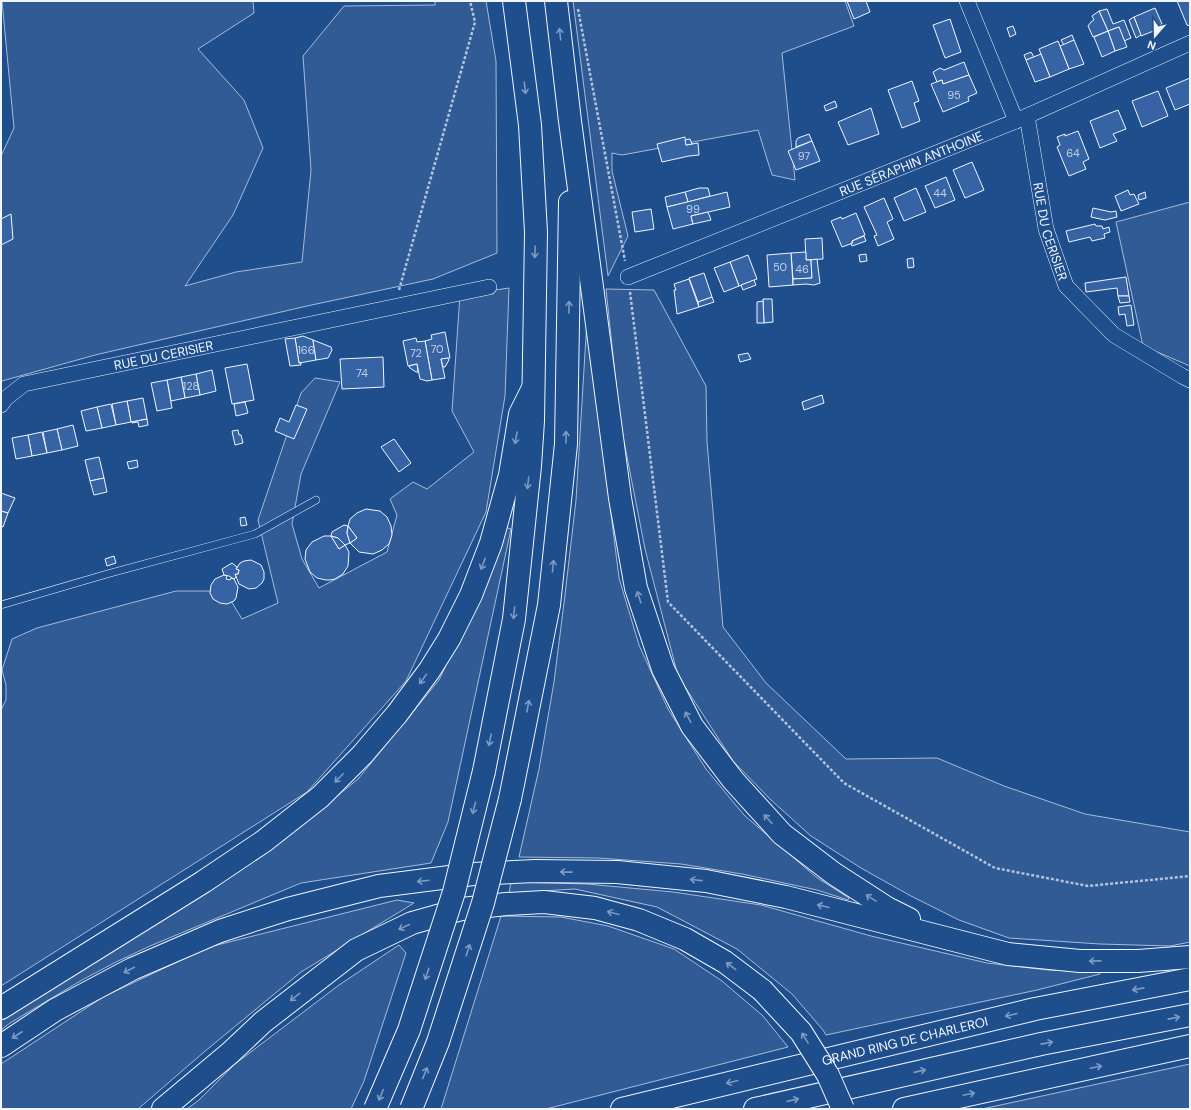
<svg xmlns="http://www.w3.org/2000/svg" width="1191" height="1110" viewBox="0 0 1191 1110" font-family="'DM Sans',sans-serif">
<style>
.built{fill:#305b95;stroke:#a8bbd7}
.building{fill:#3563a3;stroke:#f2f6ff}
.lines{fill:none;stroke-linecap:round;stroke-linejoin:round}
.service-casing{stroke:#f2f6ff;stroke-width:8}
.minor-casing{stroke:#f2f6ff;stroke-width:16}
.motorway-casing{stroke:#f2f6ff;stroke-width:24}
.path{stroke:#b3c4dc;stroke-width:2.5;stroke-dasharray:3 2;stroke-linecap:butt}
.service{stroke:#1f4e8c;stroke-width:7}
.minor{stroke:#1f4e8c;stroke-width:15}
.motorway{stroke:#1f4e8c;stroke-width:22}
.motorway-bridge-casing{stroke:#f2f6ff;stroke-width:24;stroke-linecap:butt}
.motorway-bridge{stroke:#1f4e8c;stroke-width:22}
.oneway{stroke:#7e9ac0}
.labels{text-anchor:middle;stroke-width:3;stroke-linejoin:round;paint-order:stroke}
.number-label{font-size:11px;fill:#c3d1e8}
.street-label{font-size:13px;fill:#f2f6ff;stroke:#1f4e8c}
</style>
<rect width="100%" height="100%" fill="#1f4e8c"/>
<g class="built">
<path d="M2 1H253L254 13 198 49 244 100 263 148 233 215 185 286 236 272 302 262 311 170 303 56 344 6 435 5V1H486L496 61 497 253 433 279 307 306 95 355 2 381 1 383V156L14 128Z"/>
<path d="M573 1H845L854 26 782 53 795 180 772 175 758 130 622 155 612 153V171L628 236 608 276Z"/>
<path d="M1190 202V366L1143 346 1116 222Z"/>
<path d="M509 288 505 396 486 512 406 681 307 792 1 986V710L6 700V685L2 670 12 639 37 628 176 591H225L242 619 278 603 258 520 301 393 315 378 340 382 301 474 292 524 302 559 319 588 387 552 397 515 390 499 413 482 427 489 474 452 452 411 460 295Z"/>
<path d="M606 289 654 290 706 386 707 442 723 627 766 683 846 759 937 758 1004 786 1085 814 1190 832V942L1170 946 1100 944 1009 938 959 920 911 896 861 868 811 836 771 800 733 761 678 676 645 549 620 421Z"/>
<path d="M587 320 619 578 639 645 668 709 706 769 744 815 816 877 849 898 848 900 817 890 742 874 681 864 598 858 519 857 539 769 554 682 565 595 576 500Z"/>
<path d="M505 527 511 529 448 822 431 863 301 883 150 946 116 962 82 980 10 1023 1 1030V1019L283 840 358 779 439 680 487 580Z"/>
<path d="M511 882 587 884 673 892 761 905 871 936 987 963 1048 970 1099 972 1100 974 1037 990 826 1035 823 1030 792 994 737 949 657 907 575 889 509 893Z"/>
<path d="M397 900 414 903 301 972 204 1052 138 1109H1V1064L103 997 209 947Z"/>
<path d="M501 916 561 917 608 926 674 949 722 981 763 1016 788 1047 546 1109H441Z"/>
<path d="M399 945 406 953 364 1081 351 1109H187L199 1100 235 1064 339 985Z"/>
<path d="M1190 1064V1107L1188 1109H982Z"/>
</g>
<g class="building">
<path d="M847 1H866L870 12 854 19Z"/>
<path d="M1177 1H1190V26L1187 25Z"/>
<path d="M1155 8 1162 24 1160 25 1161 28 1141 36 1134 17Z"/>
<path d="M1107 9 1113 24 1124 20 1131 38 1124 41 1119 27 1108 31 1099 11Z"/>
<path d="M1099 11 1108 31 1093 37 1088 26 1091 22 1094 20 1092 16Z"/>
<path d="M1134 17 1141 35 1136 38 1129 20Z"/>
<path d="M950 19 961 52 945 58 933 25Z"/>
<path d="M1013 26 1016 34 1010 37 1007 28Z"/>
<path d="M1119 27 1127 47 1115 51 1108 31Z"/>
<path d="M1108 31 1115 51 1102 57 1094 37Z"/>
<path d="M1072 35 1074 40 1064 45 1061 40Z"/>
<path d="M1074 40 1084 64 1069 69 1060 46Z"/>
<path d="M1058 41 1069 69 1050 77 1039 49Z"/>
<path d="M1031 52 1034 57 1026 60 1024 55Z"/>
<path d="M1041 54 1050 77 1035 82 1026 60Z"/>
<path d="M964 62 969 75 943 84 942 80 937 82 933 72 940 68 944 70Z"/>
<path d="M969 75 977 93 968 97 969 101 943 112 931 84 942 80 943 84Z"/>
<path d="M1190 78V104L1175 110 1166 88Z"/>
<path d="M912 81 919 101 914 103 920 121 902 128 888 90Z"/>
<path d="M1158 91 1168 116 1142 127 1132 101Z"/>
<path d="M835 101 837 107 826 111 824 106Z"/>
<path d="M871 108 879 134 848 145 838 122Z"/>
<path d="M1118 110 1126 129 1113 134 1117 141 1100 148 1090 121Z"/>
<path d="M1078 131 1089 159 1083 162 1086 169 1069 176 1057 147 1060 145 1057 137 1065 134V136Z"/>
<path d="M809 134 812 141 796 147V141L798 138Z"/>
<path d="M685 137 686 145 698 143 699 155 689 156 662 162 657 144Z"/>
<path d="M690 139 692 144 686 145 685 140Z"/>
<path d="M812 141 820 161 796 170 788 151Z"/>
<path d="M972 162 984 190 965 198 953 170Z"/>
<path d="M946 177 955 200 935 208 925 186Z"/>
<path d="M699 188H708L710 196 688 202 685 192Z"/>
<path d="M916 188 926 212 904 221 894 198Z"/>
<path d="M1128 190 1130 195 1134 194 1139 204 1121 211 1115 196Z"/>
<path d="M685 192 688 202 667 207 665 197Z"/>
<path d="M727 192 730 207 691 216 693 224 673 229 667 207Z"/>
<path d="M1145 192 1146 198 1139 200 1138 195Z"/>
<path d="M884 198 893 219 887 222 894 239 878 246 874 236 877 235 864 207Z"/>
<path d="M1093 208 1111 212 1116 211 1117 217 1105 220 1091 217Z"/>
<path d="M651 209 654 229 635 232 632 212Z"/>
<path d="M708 212 711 220 693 224 691 216Z"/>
<path d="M856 213 865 235 852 241 853 243 842 247 831 221 841 217 842 219Z"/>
<path d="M11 214 13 239 1 245V219Z"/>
<path d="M1095 224 1096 226H1102L1103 229 1109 227 1110 232 1104 234 1105 238 1092 241 1090 237 1069 242 1066 231Z"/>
<path d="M864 236 866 241 852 246 851 243H853L852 241Z"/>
<path d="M822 238 823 259 806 260 805 239Z"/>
<path d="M806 252V260H811L812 278 793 279 791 253Z"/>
<path d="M791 253 793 285 769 287 767 255Z"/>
<path d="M866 254 867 261 860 262 859 255Z"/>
<path d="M748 255 757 279 739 286 730 262Z"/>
<path d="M913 258 914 267 908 268 907 259Z"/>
<path d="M817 259 820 283 814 285 806 284 793 285V279L812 278 811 260Z"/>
<path d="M730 262 739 286 724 292 714 268Z"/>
<path d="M704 273 712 297 698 302 689 278Z"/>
<path d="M1126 277 1129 296H1118L1117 288 1086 292 1085 283Z"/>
<path d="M689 279 699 307 677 314 674 290H676L674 284Z"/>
<path d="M754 280 756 285 743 290 741 285Z"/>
<path d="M1118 296H1129L1130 302 1120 303Z"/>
<path d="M712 297 714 302 699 307 698 302Z"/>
<path d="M763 299H772L773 322 764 323Z"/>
<path d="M763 301 764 323H757V302Z"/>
<path d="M1131 305 1134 325 1127 326 1125 314 1119 315 1118 307Z"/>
<path d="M445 332 450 358 441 359 445 378 432 380 425 341 432 339 431 335Z"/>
<path d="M303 336 313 340 316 360 299 363 295 338Z"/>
<path d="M295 338 299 363H301V365L290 366 285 339Z"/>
<path d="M416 338 417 342 425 341 432 380 427 381 420 379 417 364 408 366 403 341Z"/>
<path d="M313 340 331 347 332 350 328 358 316 360Z"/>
<path d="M748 353 751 359 740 362 738 355Z"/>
<path d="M383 357 384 387 342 389 340 359Z"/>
<path d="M448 358 449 360 445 367H443L441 359Z"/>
<path d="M247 364 254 400 232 404 225 368Z"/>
<path d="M417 364 418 372H416L410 368 409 366Z"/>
<path d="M212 370 216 391 200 395 196 374Z"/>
<path d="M196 374 200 395 185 398 181 377Z"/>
<path d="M181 377 185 398 171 401 167 380Z"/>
<path d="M167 380 172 408 157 411 151 383Z"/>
<path d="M822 395 824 403 804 410 802 402Z"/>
<path d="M143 398 147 419 131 422 127 401Z"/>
<path d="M127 401 131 422 116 425 112 404Z"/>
<path d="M245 402 248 413 236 416 234 404Z"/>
<path d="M111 404 116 425 102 428 97 407Z"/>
<path d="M296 405 307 409 294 439 275 431 280 418 289 422Z"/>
<path d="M97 407 102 428 86 431 81 411Z"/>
<path d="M147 419 148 425 139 427 138 422 132 423V422Z"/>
<path d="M73 425 78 446 62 450 57 429Z"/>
<path d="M57 429 62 450 47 453 43 432Z"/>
<path d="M238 430 239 435H241L243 443 235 445 232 431Z"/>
<path d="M42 432 47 453 32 456 28 435Z"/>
<path d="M28 435 32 456 16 459 12 438Z"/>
<path d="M394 439 411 463 399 472 381 447Z"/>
<path d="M99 457 104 478 90 481 85 460Z"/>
<path d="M137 460 138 467 129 469 127 462Z"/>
<path d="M104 478 107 492 94 495 90 481Z"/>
<path d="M1 493 15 498 8 513 1 511Z"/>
<path d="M366 509 380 511 387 517 391 526 392 535 389 544 382 550 373 554 359 552 350 543 357 538 348 526 350 519 357 513Z"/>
<path d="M1 511 8 513 3 527 1 526Z"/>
<path d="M245 517 247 525 241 526 240 518Z"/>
<path d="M344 525 348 526 347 533 350 543 345 545 338 538 331 536 332 532Z"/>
<path d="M348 526 357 538 350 543 347 533Z"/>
<path d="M324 536H331L339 549 345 545 349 552 348 566 343 574 335 579 330 580H326L317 578 310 572 305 559 306 550 312 542Z"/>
<path d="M331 536 338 538 345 545 339 549Z"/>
<path d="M114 556 116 563 107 566 105 559Z"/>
<path d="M251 560 261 565 264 572V579L262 583 256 588 249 589 239 584 235 574H238L239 570 236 569 240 563 244 561Z"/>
<path d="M232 563 237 567 236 569 239 570 238 574H235L236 577 234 579 229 576 224 575 222 569Z"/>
<path d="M224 575 227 576 226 579 230 580 231 578 234 579 238 587 236 598 234 601 227 604 220 603 213 599 210 593 211 585 215 579Z"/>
</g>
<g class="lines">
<g class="service-casing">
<path id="service" d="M1 605 107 574 255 534 316 500"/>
</g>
<g class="minor-casing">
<g id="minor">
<path d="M967 1 1016 121"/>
<path id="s1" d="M1027 116 1046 229 1066 286 1114 335 1182 376 1190 380"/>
<path id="s2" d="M628 277 1016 121 1190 43"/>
<path id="s3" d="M1 405 5 399 24 384 489 287"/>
</g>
</g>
<g class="motorway-casing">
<g id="motorway">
<path d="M556 1 570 121 620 498 636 588 663 669 692 726 733 780 782 834 833 873 887 908 909 919"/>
<path d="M484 771 514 619 530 466 533 421 536 232 530 125 514 1"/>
<path d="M510 799 549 605 566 444 570 202"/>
<path d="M1 1008 203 882 264 841 320 797 362 755 397 714 429 671 449 639 471 595 491 543 510 475 520 414 533 388"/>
<path d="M1 1046 55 1010 132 969 220 931 288 909 379 886 473 874 535 871 617 872 706 881 786 897 1008 954 1080 961H1138L1190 957"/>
<path d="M163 1109 230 1053 263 1022 356 950 412 923 462 909 506 904 544 902 595 908 639 920 685 939 725 962 762 990"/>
<path id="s4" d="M622 1109 1035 1009 1190 979"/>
<path d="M755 1109 1041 1044 1190 1015"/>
<path d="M904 1109 1190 1046"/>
</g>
</g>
<g class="path">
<path d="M578 9 625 261"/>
<path d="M399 290 475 22 470 1"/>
<path d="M630 292 668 602 844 783 995 868 1088 886 1190 876"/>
</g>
<use href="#service" class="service"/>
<use href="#minor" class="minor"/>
<use href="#motorway" class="motorway"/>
<g class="motorway-bridge-casing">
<g id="motorway-bridge">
<path d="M762 990 801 1032 828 1075 843 1109"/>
<path d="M375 1109 409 1030 454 892 484 771"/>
<path d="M411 1109 438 1042 483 903 510 799"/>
</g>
</g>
<use href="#motorway-bridge" class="motorway-bridge"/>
</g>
<defs><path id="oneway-shaft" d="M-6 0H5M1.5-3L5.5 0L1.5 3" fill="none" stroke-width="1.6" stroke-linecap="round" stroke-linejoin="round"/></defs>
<g class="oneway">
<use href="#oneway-shaft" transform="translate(560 34) rotate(-97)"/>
<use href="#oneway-shaft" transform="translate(525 88) rotate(83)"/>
<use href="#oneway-shaft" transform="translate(535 252) rotate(91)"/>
<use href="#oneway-shaft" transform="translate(569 307) rotate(-89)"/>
<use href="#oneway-shaft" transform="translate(566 437) rotate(-89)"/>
<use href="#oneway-shaft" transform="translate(516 438) rotate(100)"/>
<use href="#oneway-shaft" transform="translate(528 483) rotate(96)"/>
<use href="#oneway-shaft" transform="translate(483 564) rotate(111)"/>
<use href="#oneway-shaft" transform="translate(553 566) rotate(-84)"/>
<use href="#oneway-shaft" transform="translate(639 597) rotate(-108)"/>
<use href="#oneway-shaft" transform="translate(514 613) rotate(96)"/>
<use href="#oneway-shaft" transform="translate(423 679) rotate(126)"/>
<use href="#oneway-shaft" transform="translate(528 706) rotate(-79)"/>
<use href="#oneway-shaft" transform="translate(688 717) rotate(-118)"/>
<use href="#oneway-shaft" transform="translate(490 740) rotate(101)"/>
<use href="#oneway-shaft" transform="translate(339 778) rotate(135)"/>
<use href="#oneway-shaft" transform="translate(474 808) rotate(104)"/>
<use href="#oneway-shaft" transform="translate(768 819) rotate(-132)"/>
<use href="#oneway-shaft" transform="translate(566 872) rotate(-179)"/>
<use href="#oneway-shaft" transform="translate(696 880) rotate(-174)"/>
<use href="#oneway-shaft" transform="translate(423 881) rotate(173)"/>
<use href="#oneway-shaft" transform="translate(871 898) rotate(-148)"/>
<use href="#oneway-shaft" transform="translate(823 906) rotate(-166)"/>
<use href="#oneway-shaft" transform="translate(613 913) rotate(-165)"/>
<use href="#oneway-shaft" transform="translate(404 927) rotate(155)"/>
<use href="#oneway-shaft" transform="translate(468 950) rotate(-72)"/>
<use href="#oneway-shaft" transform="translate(1095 961) rotate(179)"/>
<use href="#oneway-shaft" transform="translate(731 966) rotate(-143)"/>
<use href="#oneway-shaft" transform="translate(129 970) rotate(153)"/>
<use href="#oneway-shaft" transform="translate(427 974) rotate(108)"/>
<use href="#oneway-shaft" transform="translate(1138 989) rotate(169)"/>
<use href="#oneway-shaft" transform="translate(295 997) rotate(142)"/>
<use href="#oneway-shaft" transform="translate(1011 1015) rotate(166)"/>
<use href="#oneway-shaft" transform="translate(1174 1018) rotate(-11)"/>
<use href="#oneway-shaft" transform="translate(17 1035) rotate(147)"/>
<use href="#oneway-shaft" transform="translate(805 1038) rotate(-122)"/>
<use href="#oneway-shaft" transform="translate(1047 1043) rotate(-11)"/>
<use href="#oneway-shaft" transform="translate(1096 1067) rotate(-12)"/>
<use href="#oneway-shaft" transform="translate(920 1071) rotate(-13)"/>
<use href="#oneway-shaft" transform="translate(425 1073) rotate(-68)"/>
<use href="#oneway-shaft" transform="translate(732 1082) rotate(166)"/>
<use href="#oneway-shaft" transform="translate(969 1094) rotate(-12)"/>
<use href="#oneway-shaft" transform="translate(381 1095) rotate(113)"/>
<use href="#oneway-shaft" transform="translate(793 1100) rotate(-13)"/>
</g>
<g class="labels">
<g class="number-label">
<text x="954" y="99">95</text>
<text x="1073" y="157">64</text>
<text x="804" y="160">97</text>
<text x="940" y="197">44</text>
<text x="693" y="213">99</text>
<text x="780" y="271">50</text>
<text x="802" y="273">46</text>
<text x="437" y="353">70</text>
<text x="306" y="354">166</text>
<text x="416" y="357">72</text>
<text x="362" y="377">74</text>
<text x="191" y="390">128</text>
</g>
<g class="street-label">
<text dy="5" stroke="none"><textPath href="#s2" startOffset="305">RUE SÉRAPHIN ANTHOINE</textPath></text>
<text dy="5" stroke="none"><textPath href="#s1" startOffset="118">RUE DU CERISIER</textPath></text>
<text dy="5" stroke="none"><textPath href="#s3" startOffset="174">RUE DU CERISIER</textPath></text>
<text dy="5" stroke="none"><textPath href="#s4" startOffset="291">GRAND RING DE CHARLEROI</textPath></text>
</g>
</g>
<rect width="1191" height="1110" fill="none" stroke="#f2f6ff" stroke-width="4"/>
<g transform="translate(1155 36) rotate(200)" stroke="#1f4e8c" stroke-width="3" paint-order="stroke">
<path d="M0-3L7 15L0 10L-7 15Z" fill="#f2f6ff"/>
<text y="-6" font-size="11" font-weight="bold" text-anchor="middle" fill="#f2f6ff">N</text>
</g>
</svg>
